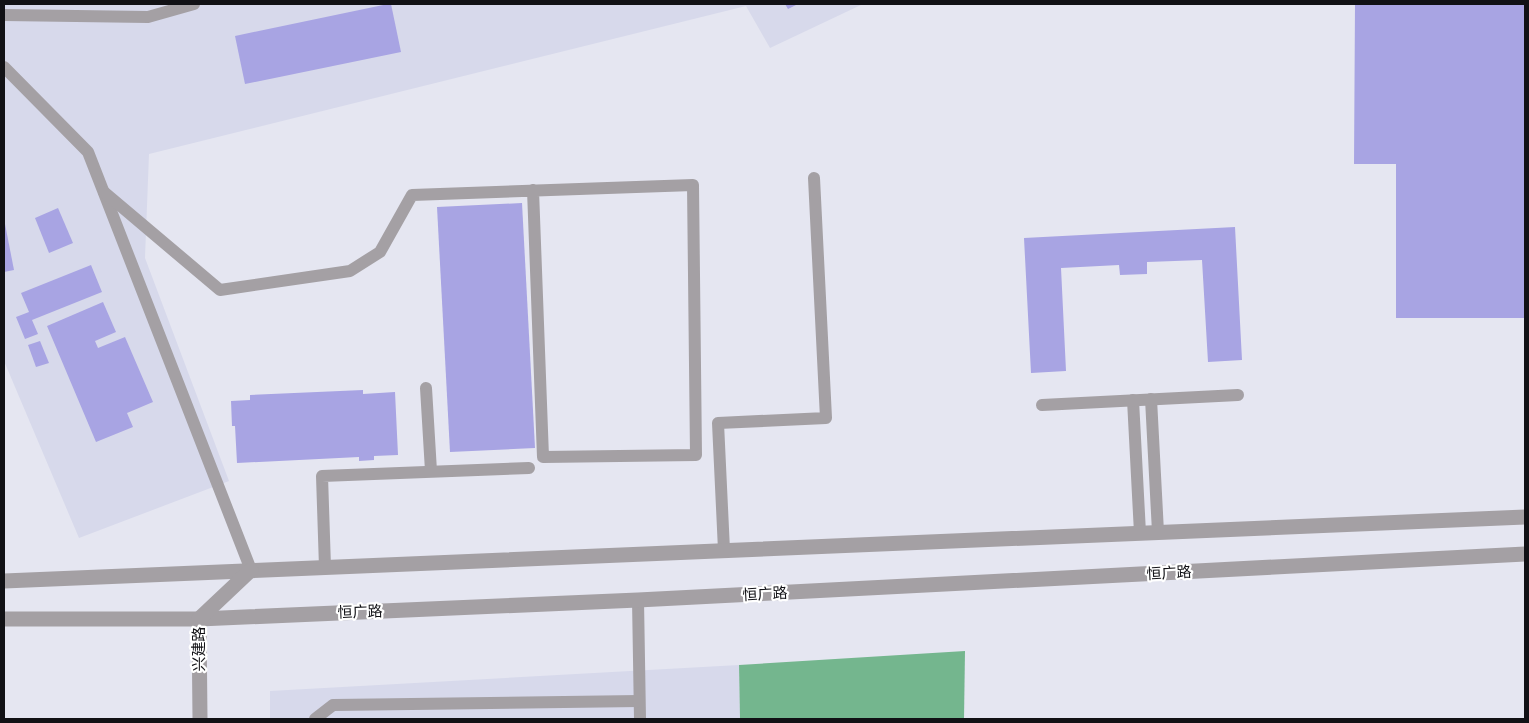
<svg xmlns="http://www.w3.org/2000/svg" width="1529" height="723" viewBox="0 0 1529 723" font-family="'Alegreya Sans','Noto Sans SC',sans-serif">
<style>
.built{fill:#d7d9eb}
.forest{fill:#74b68e}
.building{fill:#a8a4e3}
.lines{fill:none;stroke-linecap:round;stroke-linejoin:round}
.service{stroke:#a4a0a4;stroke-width:12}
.tertiary{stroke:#a4a0a4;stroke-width:15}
.labels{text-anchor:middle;stroke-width:4.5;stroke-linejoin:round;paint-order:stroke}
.street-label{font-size:15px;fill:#111115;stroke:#fff}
</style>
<rect width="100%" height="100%" fill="#e5e6f1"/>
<g class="built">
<path d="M4 4H863L770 48 746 6 149 154 145 258 229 481 79 538 4 361Z"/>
<path d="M739 665 740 719H270V691Z"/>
</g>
<path class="forest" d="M965 651 964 719H740L739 665Z"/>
<g class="building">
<path d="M388 4H391L401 52 245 84 235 36Z"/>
<path d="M785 4H798L788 9Z"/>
<path d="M1355 4H1525V318H1396V164H1354Z"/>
<path d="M522 203 535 448 450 452 437 207Z"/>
<path d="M58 208 73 243 49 253 35 218Z"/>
<path d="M4 224H5L14 270 4 272Z"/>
<path d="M1235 227 1242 360 1208 362 1202 260 1147 262V274L1120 275 1119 265 1061 268 1066 371 1031 373 1024 238Z"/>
<path d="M91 265 102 292 32 320 38 334 25 339 16 317 29 312 21 293Z"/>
<path d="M103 302 116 332 95 341 98 348 125 337 153 402 127 413 133 427 96 442 47 326Z"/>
<path d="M40 341 49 363 36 367 28 345Z"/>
<path d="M363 390V394L395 392 398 455 374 456V460L359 461V457L237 463 235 426H232L231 401 250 400V395Z"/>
</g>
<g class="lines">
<g class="service">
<path d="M4 15 148 17 194 4"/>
<path d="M4 67 88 152 251 570"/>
<path d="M104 192 220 290 350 271 380 252 412 195 693 185 696 455 543 457 533 190"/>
<path d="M426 388 431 471"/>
<path d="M1151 399 1158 532"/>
<path d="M1133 400 1140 533"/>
<path d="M1042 405 1238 395"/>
<path d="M724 550 718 423 826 418 814 178"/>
<path d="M325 567 322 476 529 468"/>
<path d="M638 600 640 719"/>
<path d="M315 719 333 705 639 701"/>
</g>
<g class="tertiary">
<path d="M4 581 1525 517"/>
<path d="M4 619H199L638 600 1525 554"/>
<path d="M200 719 199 619 251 570"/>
</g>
</g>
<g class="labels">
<g class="street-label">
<text transform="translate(1169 573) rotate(-3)" y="5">恒广路</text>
<text transform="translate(765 594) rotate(-3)" y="5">恒广路</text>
<text transform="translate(360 612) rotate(-2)" y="5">恒广路</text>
<text transform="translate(199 649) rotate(-90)" y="5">兴建路</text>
</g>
</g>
<rect width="1529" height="723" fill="none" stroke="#111115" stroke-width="10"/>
</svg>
